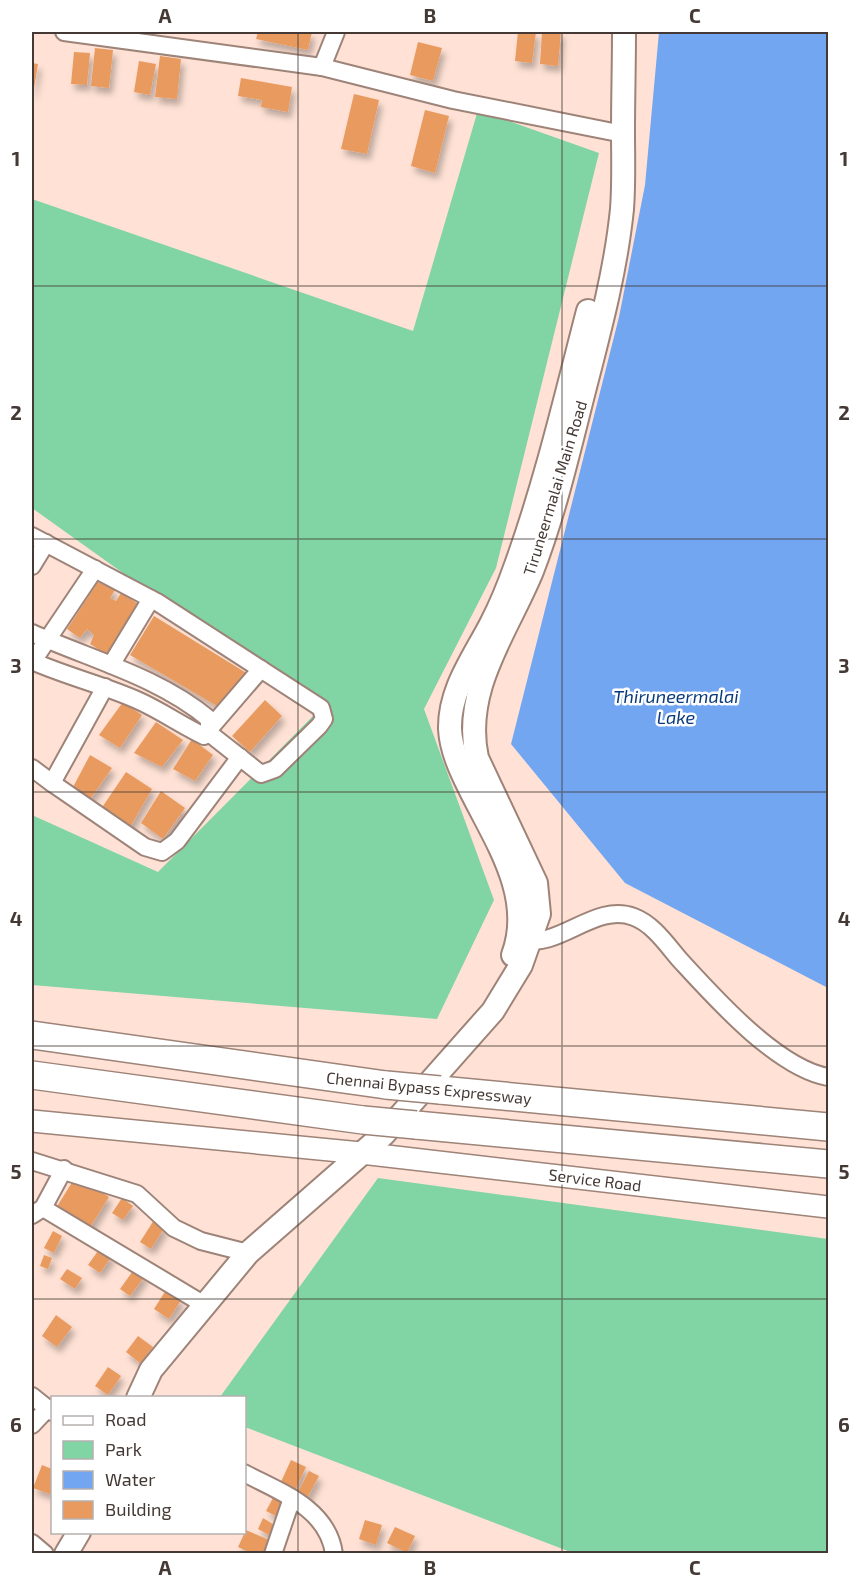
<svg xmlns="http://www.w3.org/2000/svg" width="860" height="1585" viewBox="0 0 860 1585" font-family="'Exo 2',sans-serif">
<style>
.green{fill:#81d4a4}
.water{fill:#73a6f1}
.building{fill:#e99a5f;filter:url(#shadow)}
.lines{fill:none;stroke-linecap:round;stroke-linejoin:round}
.minor-casing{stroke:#9d8378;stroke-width:20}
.tertiary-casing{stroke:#9d8378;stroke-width:24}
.secondary-casing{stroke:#9d8378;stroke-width:26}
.trunk-casing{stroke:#9d8378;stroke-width:30}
.minor{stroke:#fff;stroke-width:16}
.tertiary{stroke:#fff;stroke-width:21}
.secondary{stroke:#fff;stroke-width:22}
.trunk{stroke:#fff;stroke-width:27}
.trunk-bridge-casing{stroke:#9d8378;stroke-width:30;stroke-linecap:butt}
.trunk-bridge{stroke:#fff;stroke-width:27}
.grid{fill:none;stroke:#443934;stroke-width:1.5;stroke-opacity:0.55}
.labels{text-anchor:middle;stroke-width:5;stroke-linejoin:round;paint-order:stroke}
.street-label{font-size:16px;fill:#443934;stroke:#fff}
.water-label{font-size:18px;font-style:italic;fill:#093a7b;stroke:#fff}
.neatline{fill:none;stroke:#443934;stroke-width:2}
.grid-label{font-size:20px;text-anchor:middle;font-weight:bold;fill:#443934}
</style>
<defs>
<filter id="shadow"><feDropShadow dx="3.5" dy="6" stdDeviation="3" flood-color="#0004"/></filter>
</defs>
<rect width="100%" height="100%" fill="#ffe2d5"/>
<g class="green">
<path d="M478 110 599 153 496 568 424 709 494 900 437 1019 32 985V815L158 872 317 712 32 508V199L413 331Z"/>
<path d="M378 1178 828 1239V1553H573L245 1427 244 1398 220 1397Z"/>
</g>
<path class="water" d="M659 32H828V988L625 883 511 744 619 317 645 185Z"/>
<g class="building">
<path d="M258 32H312L308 50 256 39Z"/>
<path d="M518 32H536L532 63 515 61Z"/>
<path d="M542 32H561L558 66 540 64Z"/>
<path d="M418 42 442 48 433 81 410 75Z"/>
<path d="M95 48 113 50 109 88 91 86Z"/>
<path d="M74 52 90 53 87 85 71 84Z"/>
<path d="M160 56 181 59 177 99 155 97Z"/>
<path d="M139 61 156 64 150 95 134 92Z"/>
<path d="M32 63 38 64 33 94H32Z"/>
<path d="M241 78 292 87 288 112 261 107 262 100 238 96Z"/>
<path d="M354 94 379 100 367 154 341 149Z"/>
<path d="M425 110 449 116 435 173 411 166Z"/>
<path d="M98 582 115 590 110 598 116 601 121 593 138 604 108 655 90 644 94 635 87 629 80 638 67 629Z"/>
<path d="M154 616 248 674 222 709 130 655Z"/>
<path d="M265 700 282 716 250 752 232 736Z"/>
<path d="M123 702 142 715 120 748 99 735Z"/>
<path d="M156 722 183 740 162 767 134 753Z"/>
<path d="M192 739 213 755 195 781 173 769Z"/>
<path d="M90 755 112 768 88 802 72 789Z"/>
<path d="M126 772 152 789 129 829 101 809Z"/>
<path d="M161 791 185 808 163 839 141 823Z"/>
<path d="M76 1176 109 1197 89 1229 56 1208Z"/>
<path d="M122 1198 133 1206 123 1220 112 1213Z"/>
<path d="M154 1220 165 1227 151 1249 140 1242Z"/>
<path d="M53 1231 62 1236 54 1253 44 1248Z"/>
<path d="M100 1248 112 1256 100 1273 88 1265Z"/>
<path d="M44 1255 52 1258 48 1269 40 1266Z"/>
<path d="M135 1268 145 1276 130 1296 120 1289Z"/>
<path d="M67 1269 82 1278 75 1289 60 1279Z"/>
<path d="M166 1290 181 1300 169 1319 154 1309Z"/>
<path d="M56 1315 72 1327 57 1347 42 1336Z"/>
<path d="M138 1336 153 1347 140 1363 126 1352Z"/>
<path d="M108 1367 121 1376 108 1395 95 1386Z"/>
<path d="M291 1460 306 1467 295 1491 280 1484Z"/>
<path d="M42 1465 52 1469V1495L33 1488Z"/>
<path d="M309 1471 319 1476 305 1502 295 1497Z"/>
<path d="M273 1498 287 1505 280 1518 266 1511Z"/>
<path d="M263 1518 276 1526 271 1536 258 1529Z"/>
<path d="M365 1520 382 1525 376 1545 359 1539Z"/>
<path d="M395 1527 415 1536 407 1553 387 1543Z"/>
<path d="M246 1530 269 1540 263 1554H253L238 1547Z"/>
</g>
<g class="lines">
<g class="minor-casing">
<g id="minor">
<path d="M64 32 322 67 453 100 623 134"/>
<path d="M322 67 336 32"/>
<path d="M32 536 157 602 321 708 324 719 319 726 275 769 261 774 209 733"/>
<path d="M32 566 46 543"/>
<path d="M32 633C90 659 159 677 209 719V733L204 736C181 725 160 710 137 700 103 685 66 676 32 661"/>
<path d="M33 661 95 569"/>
<path d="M111 665 151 599"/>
<path d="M211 727 261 669"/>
<path d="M32 768 52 783 105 687"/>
<path d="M52 783 145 847 162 852 177 841 240 757"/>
<path d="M521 940C560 949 595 902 634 917 653 924 667 945 680 960 715 998 777 1068 828 1077"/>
<path d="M32 1161 137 1194 174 1228 201 1241 248 1253"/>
<path d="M43 1208 203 1304"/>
<path d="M32 1215 43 1208 64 1169"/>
<path d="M32 1396 52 1412"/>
<path d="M32 1425 48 1408"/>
<path d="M244 1473C280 1492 328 1508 334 1554"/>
<path d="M32 1543 45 1554"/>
<path d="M273 1554 292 1498"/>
</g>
</g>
<g class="tertiary-casing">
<path id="tertiary" d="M32 1121 361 1153 828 1207"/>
</g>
<g class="secondary-casing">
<g id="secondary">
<path d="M513 955C535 896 495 840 470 789 461 771 451 750 450 729 449 690 474 657 491 624 501 605 509 585 516 565 546 482 566 396 588 311"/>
<path d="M138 1398 151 1370 248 1253 384 1134 493 1011 521 965 539 914 536 883 477 758C462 689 507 632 532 571 555 512 569 449 585 387 600 329 616 269 622 209 624 183 623 158 623 132 623 98 624 65 624 32"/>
<path d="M66 1554 79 1532"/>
</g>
</g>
<g class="trunk-casing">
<g id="trunk">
<path d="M32 1035 386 1085"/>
<path d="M32 1075 363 1120"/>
<path d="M440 1090 828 1127"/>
<path d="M416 1125 828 1164"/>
</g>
</g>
<use href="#minor" class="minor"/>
<use href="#tertiary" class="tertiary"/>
<use href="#secondary" class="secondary"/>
<use href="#trunk" class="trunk"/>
<g class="trunk-bridge-casing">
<g id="trunk-bridge">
<path d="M386 1085 440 1090"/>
<path d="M363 1120 416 1125"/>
</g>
</g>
<use href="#trunk-bridge" class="trunk-bridge"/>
</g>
<path class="grid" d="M298 32V1554M562 32V1554M32 286H828M32 539H828M32 792H828M32 1046H828M32 1299H828"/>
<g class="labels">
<g class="street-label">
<text transform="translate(555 488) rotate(-73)" y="6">Tiruneermalai Main Road</text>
<text transform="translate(429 1088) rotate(6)" y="6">Chennai Bypass Expressway</text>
<text transform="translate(595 1180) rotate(7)" y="6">Service Road</text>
</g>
<g class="water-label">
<text x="676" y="703">Thiruneermalai<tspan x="676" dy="21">Lake</tspan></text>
</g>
</g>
<rect width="860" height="1585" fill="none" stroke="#ffffff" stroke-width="66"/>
<rect x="51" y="1396" width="195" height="138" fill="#ffffff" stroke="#b4b0ae" stroke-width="1.5"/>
<rect x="63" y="1416" width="30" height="9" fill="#ffffff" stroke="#b4b0ae" stroke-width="1.5"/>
<text x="105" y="1426" font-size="18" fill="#443934">Road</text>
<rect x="63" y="1441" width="30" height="18" fill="#81d4a4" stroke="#b4b0ae" stroke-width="1.5"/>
<text x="105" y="1456" font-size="18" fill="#443934">Park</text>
<rect x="63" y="1471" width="30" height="18" fill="#73a6f1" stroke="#b4b0ae" stroke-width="1.5"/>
<text x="105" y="1486" font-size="18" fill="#443934">Water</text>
<rect x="63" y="1501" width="30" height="18" fill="#e99a5f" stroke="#b4b0ae" stroke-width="1.5"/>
<text x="105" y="1516" font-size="18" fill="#443934">Building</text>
<rect x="33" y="33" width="794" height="1519" class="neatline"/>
<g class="grid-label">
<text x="165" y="23">A</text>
<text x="430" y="23">B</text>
<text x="695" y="23">C</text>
<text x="16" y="166">1</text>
<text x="844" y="166">1</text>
<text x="16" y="420">2</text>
<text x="844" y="420">2</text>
<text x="16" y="673">3</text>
<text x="844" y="673">3</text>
<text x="16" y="926">4</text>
<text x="844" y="926">4</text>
<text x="16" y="1179">5</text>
<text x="844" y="1179">5</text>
<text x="16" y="1432">6</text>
<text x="844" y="1432">6</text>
<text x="165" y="1575">A</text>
<text x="430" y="1575">B</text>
<text x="695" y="1575">C</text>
</g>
</svg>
